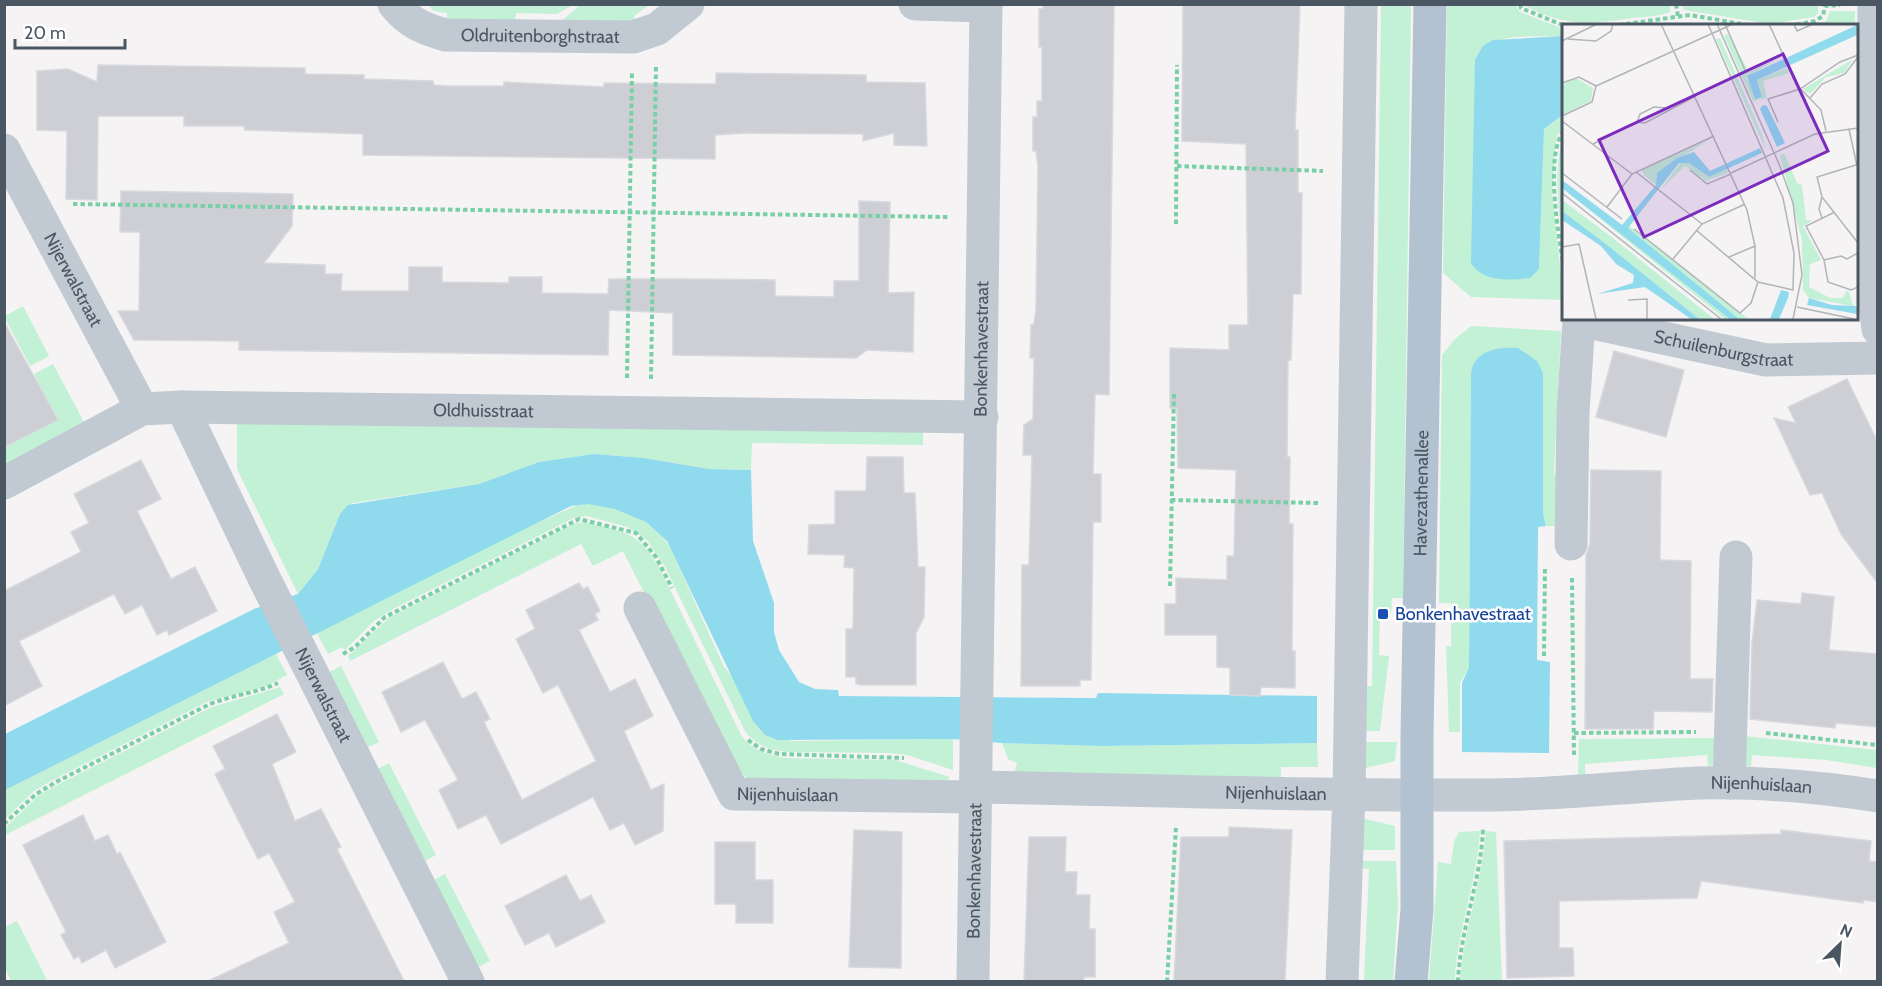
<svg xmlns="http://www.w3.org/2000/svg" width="1882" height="986" viewBox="0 0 1882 986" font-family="Cabin,sans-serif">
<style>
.green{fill:#c3f1d5}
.water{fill:#90daee}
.building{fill:#cdcfd5;stroke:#d7d9de;stroke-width:1.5}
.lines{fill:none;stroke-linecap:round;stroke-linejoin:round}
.path{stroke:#7ad0a6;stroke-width:4;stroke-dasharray:4.5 3;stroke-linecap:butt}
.minor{stroke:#c1cad2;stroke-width:33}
.major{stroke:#b3c2d1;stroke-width:33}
.transit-dot{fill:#1a4fb4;stroke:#fff;stroke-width:2}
.labels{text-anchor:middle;stroke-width:5;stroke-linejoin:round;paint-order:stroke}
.street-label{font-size:18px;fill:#4a5661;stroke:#fff}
.transit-label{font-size:18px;fill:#164399;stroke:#fff;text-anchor:start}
.inset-road{fill:none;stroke:#b1b4b9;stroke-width:1.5}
.view{fill:#7b2cbf;fill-opacity:0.15;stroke:#7b2cbf;stroke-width:3}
.inset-edge{fill:none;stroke:#4a5661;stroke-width:3}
</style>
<rect width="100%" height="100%" fill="#f5f3f3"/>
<g class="green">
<path d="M428 5H573L557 14 516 13 515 21 447 20V13L434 11Z"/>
<path d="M580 5H649L634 16V23L560 22Z"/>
<path d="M1381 5H1411L1403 598H1392L1391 614H1380L1379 655 1389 656 1380 731H1362L1361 686H1372Z"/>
<path d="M1447 5H1515L1520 12 1564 29V36C1537 38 1488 30 1475 59L1539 269 1544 129 1564 114V128L1557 136 1555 149 1552 194 1564 300 1471 297 1443 273Z"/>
<path d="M1524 5H1670V12C1659 16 1645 17 1633 18 1591 24 1562 27 1524 5Z"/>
<path d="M1818 5V14L1813 17 1770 24 1684 10 1682 5Z"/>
<path d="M1830 11H1855V25H1810L1826 21Z"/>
<path d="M1564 136V250C1559 220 1552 164 1564 136Z"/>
<path d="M23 306 49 356 30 366 5 318V316Z"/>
<path d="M1471 326 1561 331 1554 473 1563 482V526H1546L1543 514V373L1477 359 1471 374 1469 667 1460 683V732H1449L1446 646H1451V603H1439L1442 355 1454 340Z"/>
<path d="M53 364 85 424 5 467V447L58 420 34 374Z"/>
<path d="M237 420 923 429V445L752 443 751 470 709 469 644 458 594 454 539 462 479 484 353 503 340 514 318 569 298 594 237 469Z"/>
<path d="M580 504C614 502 654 519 671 549L724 667 791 741 953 739V770L907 755 890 753 788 752C769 750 757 746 745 731L665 567 647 540 627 527 587 516 574 518 395 608 374 621 345 650 342 647 328 654 317 633 507 536Z"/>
<path d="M585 522C624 532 639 531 660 569L741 735C752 751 768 755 786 758L895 760 950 777 946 781 748 779 731 764 623 551 593 566 581 544 350 661 348 656 390 617 573 524Z"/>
<path d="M276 654 287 675 266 686 209 701 51 781 34 791 5 819V790Z"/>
<path d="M341 666 379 742 364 749 326 674Z"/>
<path d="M280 687 284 694 5 835V828L39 795 53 787 212 707Z"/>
<path d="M1744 736 1877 750V768L1826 760 1752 755 1751 766H1743Z"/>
<path d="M1716 738V765L1708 766 1707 755 1585 764V775H1578L1579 739Z"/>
<path d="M1361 742H1397L1395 761 1361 769Z"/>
<path d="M1002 743 1101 746 1317 743 1318 767H1281V780L1014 775 1017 763 1008 759Z"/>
<path d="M389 763 436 855 421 863 374 771Z"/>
<path d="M1361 818 1395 826V850H1360Z"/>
<path d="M1480 831C1477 883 1457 930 1455 981H1429L1438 862 1451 864 1454 841 1459 832Z"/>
<path d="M1486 831 1496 832 1502 981H1460C1464 930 1482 882 1486 831Z"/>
<path d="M1360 861H1396L1398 905 1393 981H1364L1369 869 1360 868Z"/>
<path d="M445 874 490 961 475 969 430 882Z"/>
<path d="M17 921 47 980 43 981H11L5 968V927Z"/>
</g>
<g class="water">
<path d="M1564 36V114L1544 129 1539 269 1530 278C1509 280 1484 283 1471 263L1475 59 1483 46 1493 40Z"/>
<path d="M1518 348 1537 361 1543 373V514L1546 526 1538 527 1537 660 1550 662 1549 753 1462 752V683L1469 667 1471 374C1474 350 1498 347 1518 348Z"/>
<path d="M594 454 644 458 709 469 751 470 753 541 774 603V632L779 650 799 682 815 689 838 690 839 696 1096 698 1098 693 1317 696V743L1101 746 1002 743 953 739 778 740 765 735 753 721 667 541 646 522 615 509 588 504 571 506 5 790V734L254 609 298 594 318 569 340 514 348 505 479 484 539 462Z"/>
</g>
<g class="building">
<path d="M1043 4H1114L1109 395 1095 394 1093 474H1101V522H1093L1091 680H1080V686H1021L1022 565H1029L1032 455H1023L1024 425 1033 419 1034 358H1030L1031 325 1034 324 1036 309 1038 167 1036 151H1033V117H1037V101H1042V47H1039V9H1043Z"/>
<path d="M1183 4H1300L1295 130H1298V193H1302L1301 294H1293L1291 360H1288L1287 457H1290L1289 524H1293L1292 651H1295V688L1261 687 1260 696 1230 695V668L1217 667V635H1165V604H1176V578L1227 580V556H1234L1236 470 1178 468 1177 409 1170 408V348L1229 350V325H1248L1246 144 1182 141Z"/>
<path d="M98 65 305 68V74L364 75V79L433 81 434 85 449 86H504V82L604 87V83L716 84V73L866 75V82L925 83 927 146 894 145V133L863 141V134L746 133 715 135V159L363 155V134L245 130 244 126H184V116H98L97 200 66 199 67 131 37 130V71L68 69 97 82Z"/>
<path d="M121 191 293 194 292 226 264 263 325 265V274H342L341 291H409V267H442V282L509 283V277H542V293L608 294 609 279H689L775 280V296L834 297V281H859V201L890 202 888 293 914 292 913 352 867 350 856 358 673 355V313L609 310 608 355 239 350V341L134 340 118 311H139L140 232H120Z"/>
<path d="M4 322 58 420 4 447Z"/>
<path d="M1614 351 1684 370 1666 437 1596 417Z"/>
<path d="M1847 379 1878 443V584L1841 534 1822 493 1810 495 1774 418 1796 423 1788 407Z"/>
<path d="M867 457H903L904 493H915L918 567H925L924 617 916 633V685H863L856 684V677H846V629H853L854 568 844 567 845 555 808 554 809 525 835 524V491H866Z"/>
<path d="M141 460 161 499 137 511 171 579 195 567 217 611 169 635 167 630 157 635 142 605 125 614 114 594 19 641 42 686 4 706V591L81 552 71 532 89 523 74 494Z"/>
<path d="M1591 470 1661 471 1660 560 1691 561 1690 679H1713L1712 712 1654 711 1653 729H1585L1586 555 1590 544Z"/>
<path d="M579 583 583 589 588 587 600 611 595 614 598 620 579 630 610 692 635 679 653 716 624 731 651 790 664 784 663 831 635 845 624 823 610 830 593 797 501 844 486 815 458 829 439 790 458 780 425 720 401 732 382 692 443 662 462 699 476 692 490 719 484 722 522 800 596 761 558 685 543 693 516 639 535 629 526 610Z"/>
<path d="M1802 593 1834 597 1829 650 1878 654V727L1836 723 1835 728 1750 719 1752 643 1757 600 1801 604Z"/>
<path d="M277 714 296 752 272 764 295 821 321 809 341 847 337 849 404 981H208L289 943 274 912 295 902 269 853 258 859 215 774 225 769 213 746Z"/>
<path d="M83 815 95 841 108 835 117 854 120 852 166 942 115 968 106 950 82 963 79 956 74 959 61 935 66 932 23 845Z"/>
<path d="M1229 827 1292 830 1285 981H1174L1181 837H1229Z"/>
<path d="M854 830 902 832 901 968 849 967Z"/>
<path d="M1781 830 1871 841 1869 861 1878 862V902L1864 900 1863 903 1701 881 1697 898 1559 901V948H1573L1574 976 1507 978 1504 841 1781 834Z"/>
<path d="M1029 837H1066L1065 872H1077L1076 895H1090L1089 929H1095V977H1084V981H1024Z"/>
<path d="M715 842H755V880H773V923H736V904H715Z"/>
<path d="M566 875 580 901 591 895 605 922 556 947 549 933 525 945 505 906Z"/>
</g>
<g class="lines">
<g class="path">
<path d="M1520 4 1521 8 1565 26"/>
<path d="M1676 4 1678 17"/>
<path d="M1611 26 1690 15 1753 26"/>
<path d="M1789 26 1815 21 1823 16 1825 6 1840 5"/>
<path d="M1564 131C1544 154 1559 239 1564 268"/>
<path d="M1177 166 1323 171"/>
<path d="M73 204 948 217"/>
<path d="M1176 224 1177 65"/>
<path d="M627 378 632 71"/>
<path d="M651 379 656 65"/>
<path d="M1171 500 1318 503"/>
<path d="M1572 578 1574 757"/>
<path d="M1170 586 1174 391"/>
<path d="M343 654 355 647 385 617 579 519 636 533 656 557 672 588"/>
<path d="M1544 656 1545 566"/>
<path d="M1574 733 1696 732"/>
<path d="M1766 733 1878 745"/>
<path d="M748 740 761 749 779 754 904 758"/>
<path d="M4 824 36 794 56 782 210 704C233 695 256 693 278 683"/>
<path d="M1167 982 1176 827"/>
<path d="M1458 982C1460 929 1481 881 1483 829"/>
</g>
<g class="minor">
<path id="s1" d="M394 4C409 23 424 29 446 35L633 37 657 29 688 4"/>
<path d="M915 4 986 6"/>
<path d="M1874 4 1871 275 1878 329"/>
<path id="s2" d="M4 150 142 409"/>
<path id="s3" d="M182 407 265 580 468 982"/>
<path id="s4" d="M4 483 142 409 182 407 982 417"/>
<path id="s5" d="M1571 544 1573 413 1579 320 1766 360 1878 358"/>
<path id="s6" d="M640 608 734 794 976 797"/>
<path d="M1729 783 1736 557"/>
<path id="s7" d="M976 787C1145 790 1315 796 1484 795 1550 795 1614 788 1679 784 1745 780 1812 786 1878 796"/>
<path id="s8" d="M973 982 986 4"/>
<path d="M1342 982 1349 793 1361 4"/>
</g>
<path class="major" id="s9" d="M1411 982 1417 909V736L1430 4"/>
</g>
<rect class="transit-dot" x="1377" y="608" width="12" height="12" rx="3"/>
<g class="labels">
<g class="street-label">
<text dy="6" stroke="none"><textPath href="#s1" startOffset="156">Oldruitenborghstraat</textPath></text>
<text dy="6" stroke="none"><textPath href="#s2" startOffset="147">Nijerwalstraat</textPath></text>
<text dy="6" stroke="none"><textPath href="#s5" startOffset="372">Schuilenburgstraat</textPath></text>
<text dy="6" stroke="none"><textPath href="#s8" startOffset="633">Bonkenhavestraat</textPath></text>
<text dy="6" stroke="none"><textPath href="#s4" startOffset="498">Oldhuisstraat</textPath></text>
<text dy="6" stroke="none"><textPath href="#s9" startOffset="489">Havezathenallee</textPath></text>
<text dy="6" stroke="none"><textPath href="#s3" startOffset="321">Nijerwalstraat</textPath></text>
<text dy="6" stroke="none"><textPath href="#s7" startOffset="786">Nijenhuislaan</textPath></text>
<text dy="6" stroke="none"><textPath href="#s6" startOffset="262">Nijenhuislaan</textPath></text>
<text dy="6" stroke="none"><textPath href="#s7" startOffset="300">Nijenhuislaan</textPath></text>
<text dy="6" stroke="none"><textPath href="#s8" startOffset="111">Bonkenhavestraat</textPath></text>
</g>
<g class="transit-label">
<text x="1395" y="620">Bonkenhavestraat</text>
</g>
</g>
<g transform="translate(1562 24)">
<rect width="296" height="296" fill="#f5f3f3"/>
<path d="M166 10 187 48 219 33 184 53 197 75 200 72 195 56 225 44 227 49 201 57 205 74 191 77 162 12ZM158 14 201 113 204 126 154 15ZM291 35 282 49 264 53 248 70 241 65ZM14 54 31 64 29 77 0 91V61ZM147 116 95 149 94 161 82 151 80 146ZM222 129 235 159 240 161 244 196H251L241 202 259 236 248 240 247 263 268 274H281L284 267 287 268 291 282 247 274 241 266 240 216 218 132ZM119 138 127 139 146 153 164 145 166 149 144 157 123 142 99 165ZM0 164 83 226 168 295H163ZM0 176 47 211 152 295H137L0 187ZM67 202 180 290 186 295H177L66 206Z" fill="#c3f1d5"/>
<path d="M295 1V11L195 56 200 73 193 75 185 52ZM201 81 205 82 223 119 215 123 198 85ZM198 124 200 129 147 153 127 139H117L66 204 177 295H168L0 164V156L60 201 94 161 95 149 115 134 132 128 148 147ZM0 187 45 221 137 295H129L83 263 35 270 71 259 72 251 54 240 39 222 0 196ZM219 266 227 268 226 274 217 295H208ZM247 274 270 281 295 282V290L245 281Z" fill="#90daee"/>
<path class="inset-road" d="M99 0 185 186 193 222V254M155 0 217 140 231 179 240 251 231 295M163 0 183 46M207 0 235 61 259 86 264 107M232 0 235 7 251 0M6 15 34 17 49 7 51 0H40M0 17 35 0M0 59 17 53 34 62M34 62 171 0M248 74 260 60 283 50 296 33M105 84 92 83 78 90 75 98 83 99 134 72M0 92 30 78 34 62M0 97 70 150M216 98 206 75 238 65 278 38 296 31M287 105 295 142M31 120 75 98M294 141 255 153 260 173 296 219M128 146 145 160 169 150M74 148 140 200M0 149 60 195M169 149 253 110 296 104M0 169 159 295M45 183 70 150 152 112M273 188 244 202 262 236 266 258 289 266 296 263M260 194 257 185 260 173M72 205 178 289 189 279 196 258M134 206 196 258 231 266 232 229 221 174 146 0M0 223 17 220 34 295M167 233 193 222M111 235 140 200 183 180M262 236 279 232 285 235 296 229M66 276 85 275V295M235 283 292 295"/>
<path class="view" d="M221 30 266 127 82 213 37 116Z"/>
<rect width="296" height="296" class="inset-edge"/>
</g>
<rect width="1882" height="986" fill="none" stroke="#4a5661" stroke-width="12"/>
<g transform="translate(1840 944) rotate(25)" stroke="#ffffff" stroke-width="4.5" paint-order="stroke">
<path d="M0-4.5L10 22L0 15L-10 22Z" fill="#4a5661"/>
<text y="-9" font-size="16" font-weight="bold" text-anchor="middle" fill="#4a5661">N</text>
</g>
<path d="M15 39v9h110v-9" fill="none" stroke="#4a5661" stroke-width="3"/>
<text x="24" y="39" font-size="18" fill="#4a5661" stroke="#ffffff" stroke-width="4.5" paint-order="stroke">20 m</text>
</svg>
